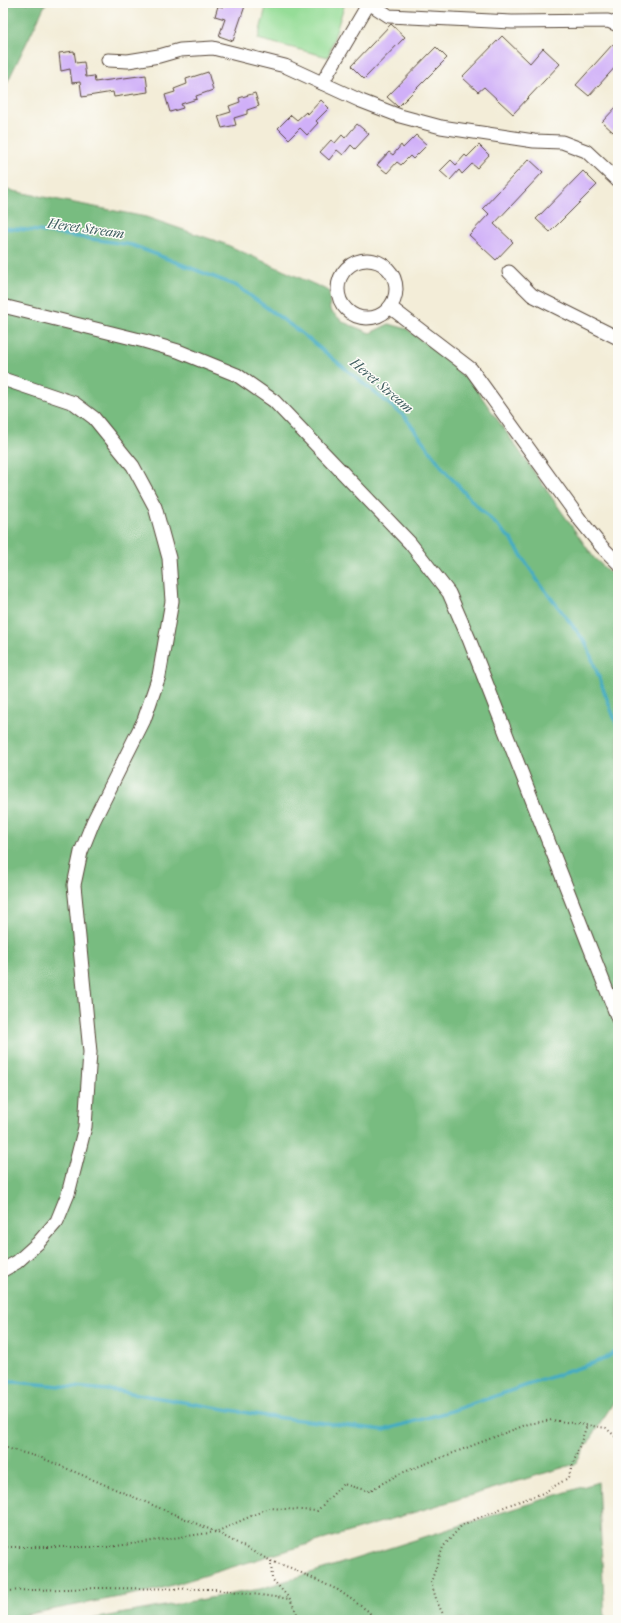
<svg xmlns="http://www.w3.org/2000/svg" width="621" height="1623" viewBox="0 0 621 1623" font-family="'IM FELL French Canon',serif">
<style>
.green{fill:#95dd97;stroke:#68845a}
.forest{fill:#78bc80;stroke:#5a734f}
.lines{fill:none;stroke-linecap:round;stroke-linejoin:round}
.stream{stroke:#44acc3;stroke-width:3.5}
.building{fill:#d0b0f8}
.minor-casing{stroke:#57473a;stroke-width:15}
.path{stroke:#57473a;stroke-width:2;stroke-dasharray:1 3;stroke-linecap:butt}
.minor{stroke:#fff;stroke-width:13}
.labels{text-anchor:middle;stroke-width:3;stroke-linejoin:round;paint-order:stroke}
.water-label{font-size:14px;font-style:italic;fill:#3f5e60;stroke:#fdfcf7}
</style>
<rect width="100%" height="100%" fill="#fdfcf7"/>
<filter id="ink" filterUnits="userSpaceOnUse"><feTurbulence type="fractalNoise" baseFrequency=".025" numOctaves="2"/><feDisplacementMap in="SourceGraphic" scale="8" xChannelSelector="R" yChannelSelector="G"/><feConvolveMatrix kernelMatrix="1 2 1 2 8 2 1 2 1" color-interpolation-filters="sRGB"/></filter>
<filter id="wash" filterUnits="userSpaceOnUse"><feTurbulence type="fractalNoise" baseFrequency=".012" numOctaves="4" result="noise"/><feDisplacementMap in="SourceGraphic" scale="16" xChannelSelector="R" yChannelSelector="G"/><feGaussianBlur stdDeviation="0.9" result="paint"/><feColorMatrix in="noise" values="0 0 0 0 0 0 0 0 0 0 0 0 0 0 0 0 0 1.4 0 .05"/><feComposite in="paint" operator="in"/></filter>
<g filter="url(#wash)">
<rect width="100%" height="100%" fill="#f3edd8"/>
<path class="green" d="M267 3H345L328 57 258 39Z"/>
<g class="forest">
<path d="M3 3H46L3 91Z"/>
<path d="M3 189 146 217 225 244 329 291 330 310 343 322 370 333 389 324 407 329 445 359 474 386 594 558 618 580V1389L613 1403 575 1464 156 1590 3 1619Z"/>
<path d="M598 1482 605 1620H86L260 1589Z"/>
</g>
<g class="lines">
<g class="stream">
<path d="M3 228 38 231 132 245 237 286 300 332 405 417 445 471 474 503 511 539 538 581 586 643 618 728"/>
<path d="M3 1381 119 1391 266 1416 384 1430 451 1411 605 1359 618 1349"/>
</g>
</g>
<g id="blocks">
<g class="building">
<path d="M225 3H246L233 41 219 36 225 19 215 16 218 6 223 7Z"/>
<path d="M391 24 405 37 364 79 351 66Z"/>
<path d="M502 36 530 63 543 48 560 64 513 114 484 87 478 92 462 77Z"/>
<path d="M612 45 618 50V64L589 96 576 85Z"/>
<path d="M436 47 447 58 398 107 397 106 387 97Z"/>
<path d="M74 51 76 63 84 62 86 77 94 76 95 82 146 75 148 92 114 97 113 92 82 97 80 82 72 83 70 69 61 71 59 53Z"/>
<path d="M208 72 213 90 196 96 197 99 181 104 183 108 170 112 165 95 175 92 174 89 187 84 186 79Z"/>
<path d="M255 93 259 106 247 110V114L234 118 236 125 222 128 218 116 231 112 229 106 240 102 239 98Z"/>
<path d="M321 100 329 108 316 121 318 123 307 135 300 128 289 139 278 128 291 115 297 120 306 112 308 114Z"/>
<path d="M618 105V127L613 132 602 122Z"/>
<path d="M357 124 369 134 355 149 351 145 343 155 337 150 329 160 320 152 331 140 335 143 342 135 345 138Z"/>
<path d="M416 135 427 145 413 159 410 156 401 165 397 162 387 173 377 165 389 152 393 155 401 145 403 148Z"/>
<path d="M479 145 489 155 477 168 472 164 462 174 459 170 450 180 440 171 451 160 456 165 465 155 467 157Z"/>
<path d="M529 159 543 172 494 224 513 242 496 260 469 235 489 214 483 208Z"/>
<path d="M583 171 597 185 550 232 536 219Z"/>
</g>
</g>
</g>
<g filter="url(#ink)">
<use href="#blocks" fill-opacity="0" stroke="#57473a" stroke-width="1"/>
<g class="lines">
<g class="minor-casing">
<g id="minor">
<path d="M369 3 389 16 512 22 608 21 618 25"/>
<path d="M108 60 128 61 159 56 180 50 213 48 285 66 361 101 400 116 441 127 534 141 562 142 586 151 618 181"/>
<path d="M322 83 369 3"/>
<circle cx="367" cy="289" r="29"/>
<path d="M509 272 532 295 618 338"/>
<path d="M3 306 144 341 178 351 237 375 274 401 410 543 449 593 469 639 618 1019"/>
<path d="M390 307 471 369 581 521 602 547 618 563"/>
<path d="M3 379 74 403 94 418 133 466 155 507 169 558 172 601 159 676 144 720 93 822 81 852 74 885 90 1052 85 1127 68 1194 57 1221 38 1243 17 1262 3 1270"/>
</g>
</g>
<g class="path">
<path d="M3 1447 42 1458 216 1532 271 1561 291 1568 338 1590 368 1611 375 1620"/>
<path d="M3 1547H109L216 1532 269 1508 317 1511 343 1484 369 1491 399 1474 528 1424 552 1420 606 1428 618 1439"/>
<path d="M271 1561 272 1579 290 1599 300 1620"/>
<path d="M3 1591 97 1588 215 1589 290 1599"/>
<path d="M446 1620 437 1602 431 1582 443 1547 462 1525 509 1505 543 1493 568 1478 587 1425"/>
</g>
<use href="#minor" class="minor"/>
</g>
</g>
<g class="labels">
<g class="water-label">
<text transform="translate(86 228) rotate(8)" y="5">Heret Stream</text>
<text transform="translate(382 385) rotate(40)" y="5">Heret Stream</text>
</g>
</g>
<rect width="621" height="1623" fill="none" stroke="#fdfcf7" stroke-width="16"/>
</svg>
